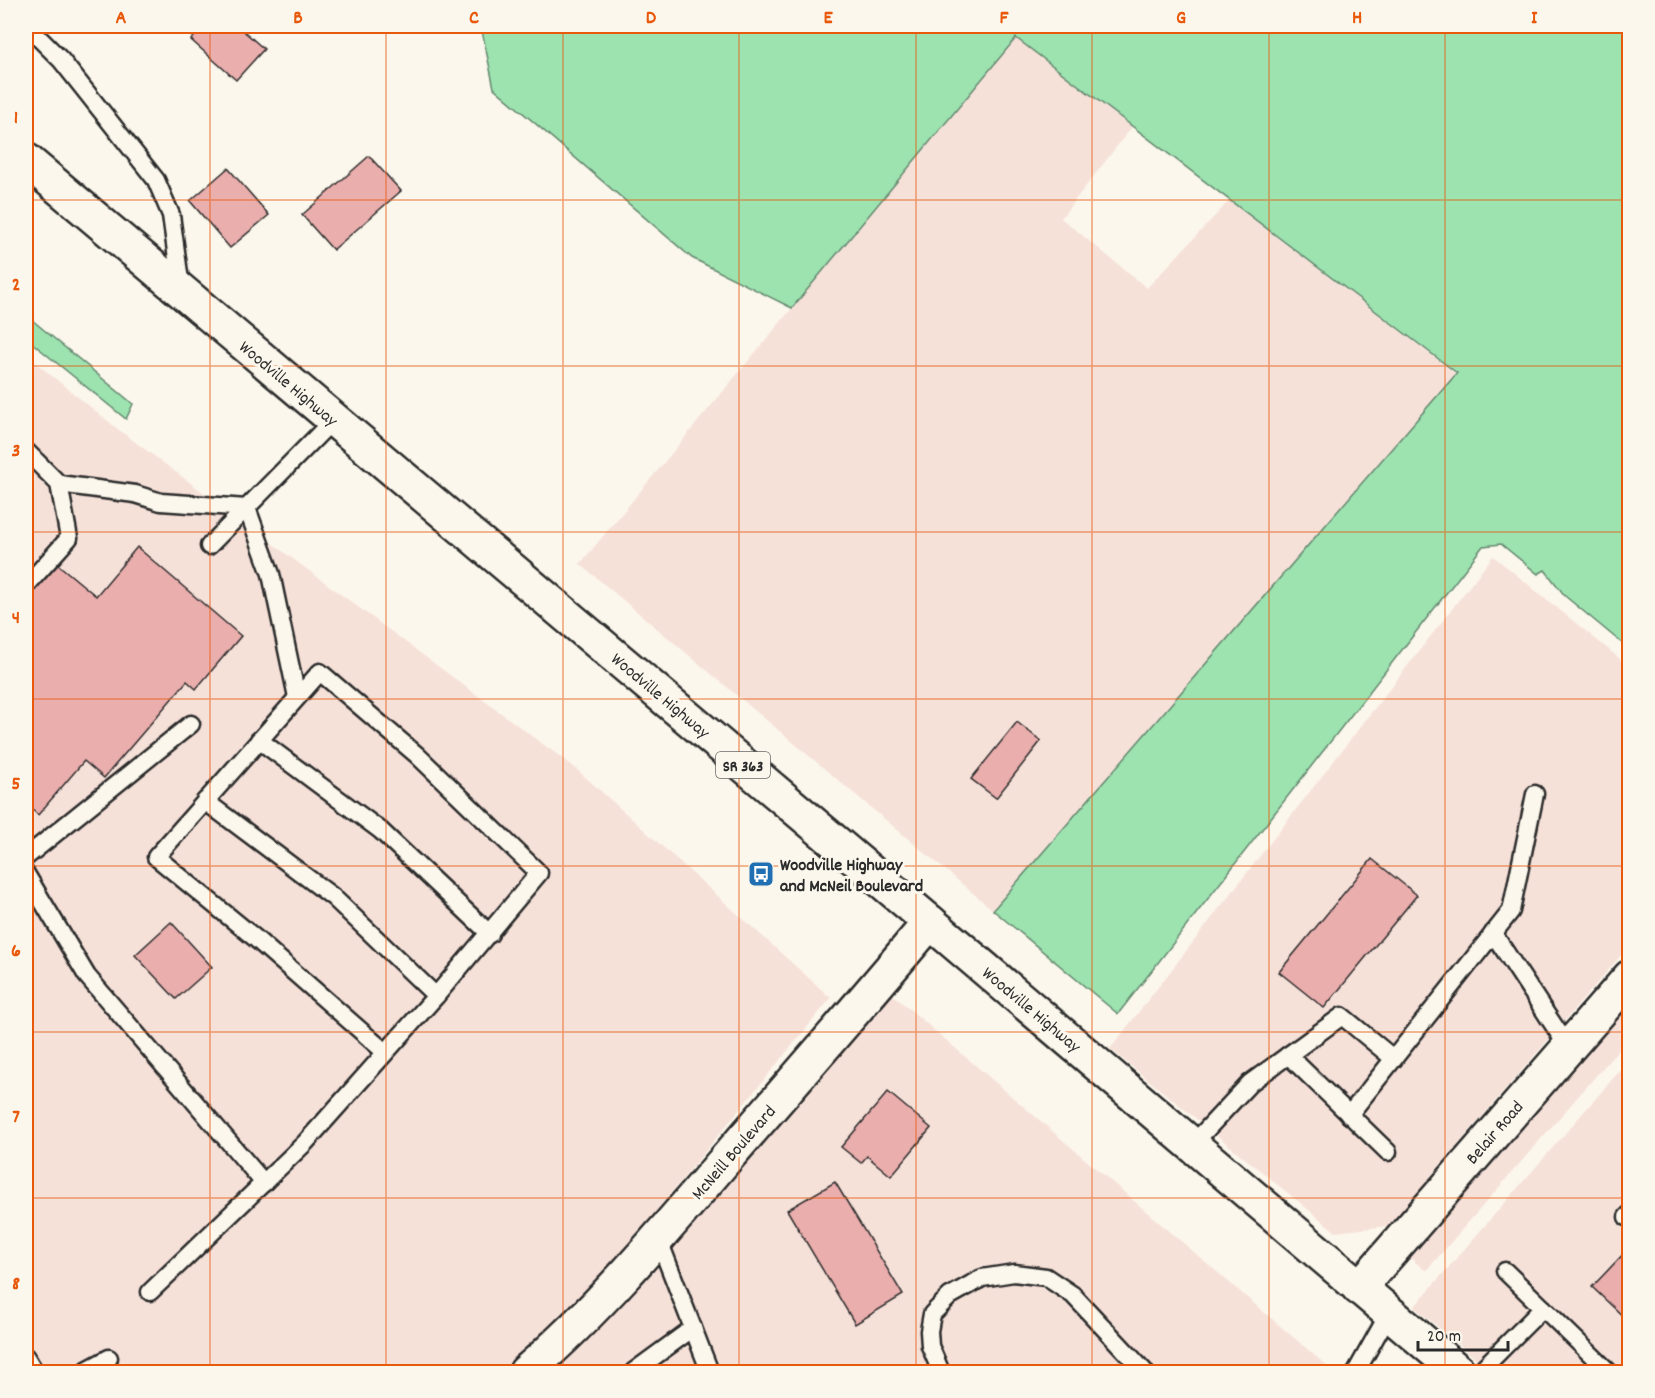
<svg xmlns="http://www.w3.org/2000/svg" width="1655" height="1398" viewBox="0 0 1655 1398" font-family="Dekko,sans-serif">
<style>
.built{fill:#f6e1d9}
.green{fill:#9de3b0;stroke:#64876e;stroke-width:1.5}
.building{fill:#eaaead;stroke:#2b2b2b;stroke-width:1.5}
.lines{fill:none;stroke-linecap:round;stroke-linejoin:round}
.lane-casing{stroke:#2b2b2b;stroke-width:21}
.street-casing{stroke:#2b2b2b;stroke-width:38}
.primary-casing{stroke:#2b2b2b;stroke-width:38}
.lane{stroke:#fbf7ec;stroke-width:16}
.street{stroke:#fbf7ec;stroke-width:33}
.primary{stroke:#fbf7ec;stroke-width:33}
.grid{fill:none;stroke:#e8590c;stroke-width:1.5;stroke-opacity:0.55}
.labels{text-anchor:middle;stroke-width:6;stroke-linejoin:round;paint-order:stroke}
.shield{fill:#fbf7ec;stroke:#696865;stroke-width:1.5}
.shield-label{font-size:16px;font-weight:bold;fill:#2b2b2b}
.street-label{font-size:18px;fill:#2b2b2b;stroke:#fbf7ec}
.poi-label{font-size:18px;font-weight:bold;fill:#2b2b2b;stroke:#fbf7ec;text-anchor:start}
.neatline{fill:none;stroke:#e8590c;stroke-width:2}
.grid-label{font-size:20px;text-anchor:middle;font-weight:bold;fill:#e8590c}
</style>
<rect width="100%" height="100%" fill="#fbf7ec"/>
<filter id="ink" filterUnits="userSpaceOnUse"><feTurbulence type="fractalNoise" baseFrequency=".0167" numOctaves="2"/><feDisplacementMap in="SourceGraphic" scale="12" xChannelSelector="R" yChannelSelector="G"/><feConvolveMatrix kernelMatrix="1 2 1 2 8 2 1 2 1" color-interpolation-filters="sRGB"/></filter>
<g filter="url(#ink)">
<g class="built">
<path d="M1016 38 1132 127 1061 218 1147 288 1229 201 1457 374 993 910 580 564Z"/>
<path d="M26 355 119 430 574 767 831 998 626 1248 540 1337 499 1372H26Z"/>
<path d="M1493 556 1629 666V946L1388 1226 1336 1232 1110 1049Z"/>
<path d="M892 994 1334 1372H552L650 1274Z"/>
<path d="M1629 1003V1038L1426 1271 1409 1257Z"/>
<path d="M1629 1060V1372H1492L1414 1307Z"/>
</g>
<g class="green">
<path d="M481 26H1629V649L1565 596 1545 570 1538 574 1501 544 1483 546 1118 1014 993 910 1457 373 1016 38 792 308 692 258 494 88Z"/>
<path d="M26 315 133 404 126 419 26 338Z"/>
</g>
<g class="building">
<path d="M204 26H238L264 49 236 80 191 40Z"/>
<path d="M369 156 401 191 333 250 302 215Z"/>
<path d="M228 168 269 215 230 248 190 201Z"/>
<path d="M137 547 241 636 196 689 187 681 104 778 84 761 38 815 26 804V596L55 562 96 596Z"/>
<path d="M1017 722 1041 741 996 798 971 779Z"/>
<path d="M1372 859 1417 895 1324 1008 1279 972Z"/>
<path d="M171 922 212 967 176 999 135 955Z"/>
<path d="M888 1092 931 1128 891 1176 867 1156 861 1163 841 1147Z"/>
<path d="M835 1182 903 1295 855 1324 787 1210Z"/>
<path d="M1630 1247V1323L1592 1287Z"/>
</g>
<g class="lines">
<g class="lane-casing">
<g id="lane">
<path d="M27 26 61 60 156 180 171 215 181 288"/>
<path d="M26 451 59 484 69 538 26 586"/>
<path d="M59 484 135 494 161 502 247 508 271 574 297 697"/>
<path d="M209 546 333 420"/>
<path d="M259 740 380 830 490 934"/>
<path d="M205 801 333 897 436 996"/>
<path d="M26 857 191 724"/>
<path d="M26 874 87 976 264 1183"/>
<path d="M1493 933 1568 1047"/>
<path d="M1288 1055 1388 1152"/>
<path d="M1349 1115 1511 911 1535 794"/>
<path d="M1192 1145 1250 1083 1342 1016 1394 1059"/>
<path d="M1627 1217 1630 1214"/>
<path d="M658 1238 710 1372"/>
<path d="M1505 1271 1609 1372"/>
<path d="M150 1292 305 1143 436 996 539 873 417 755 320 672 156 857 255 938 385 1052"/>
<path d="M26 1357 35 1372"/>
<path d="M83 1372 109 1358"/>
<path d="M633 1372 693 1328"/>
<path d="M941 1372 930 1346 929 1331 932 1314 950 1296 982 1278 1014 1273 1046 1277 1073 1295 1145 1372"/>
<path d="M1356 1372 1389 1313"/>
<path d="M1479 1372 1543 1308"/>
</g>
</g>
<g class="street-casing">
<g id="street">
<path d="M1359 1288 1630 977"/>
<path d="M526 1372C599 1309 662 1234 725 1160 794 1081 863 1002 930 922"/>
</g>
</g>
<g class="primary-casing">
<path id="primary" d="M26 160 930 922 1459 1372"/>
</g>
<use href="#lane" class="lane"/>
<use href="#street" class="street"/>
<use href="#primary" class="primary"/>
</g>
</g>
<path class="grid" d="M210 26V1372M386 26V1372M563 26V1372M739 26V1372M916 26V1372M1092 26V1372M1269 26V1372M1445 26V1372M26 200H1630M26 366H1630M26 532H1630M26 699H1630M26 866H1630M26 1032H1630M26 1198H1630"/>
<defs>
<g id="bus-square" transform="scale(1.35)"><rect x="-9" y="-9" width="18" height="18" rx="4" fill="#1f6fb2" stroke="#fbf7ec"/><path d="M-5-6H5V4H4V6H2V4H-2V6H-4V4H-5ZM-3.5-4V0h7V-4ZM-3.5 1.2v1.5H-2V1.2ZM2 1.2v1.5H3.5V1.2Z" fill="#fff"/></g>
</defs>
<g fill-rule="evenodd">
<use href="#bus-square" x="761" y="874"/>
</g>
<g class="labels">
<rect class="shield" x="716" y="752" width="54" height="26" rx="4.5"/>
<g class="shield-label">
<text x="743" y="771">SR 363</text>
</g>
<g class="street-label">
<text transform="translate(289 383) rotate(40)" y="6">Woodville Highway</text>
<text transform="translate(661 695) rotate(40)" y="6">Woodville Highway</text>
<text transform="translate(1032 1009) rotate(40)" y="6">Woodville Highway</text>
<text transform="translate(1494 1132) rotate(-49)" y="6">Belair Road</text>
<text transform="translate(733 1152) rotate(-49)" y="6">McNeill Boulevard</text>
</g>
<g class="poi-label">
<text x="780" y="870">Woodville Highway<tspan x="780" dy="21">and McNeil Boulevard</tspan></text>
</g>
</g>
<rect width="1655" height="1398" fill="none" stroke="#fbf7ec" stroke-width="66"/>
<path d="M1418 1341v9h90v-9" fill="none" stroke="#2b2b2b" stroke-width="3"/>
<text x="1427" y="1341" font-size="18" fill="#2b2b2b" stroke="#fbf7ec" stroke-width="4.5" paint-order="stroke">20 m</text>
<rect x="33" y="33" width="1589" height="1332" class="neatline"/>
<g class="grid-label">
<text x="121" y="23">A</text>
<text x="298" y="23">B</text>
<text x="474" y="23">C</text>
<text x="651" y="23">D</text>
<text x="828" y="23">E</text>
<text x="1004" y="23">F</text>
<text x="1181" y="23">G</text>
<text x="1357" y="23">H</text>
<text x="1534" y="23">I</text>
<text x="16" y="123">1</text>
<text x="16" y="290">2</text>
<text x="16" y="456">3</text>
<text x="16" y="623">4</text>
<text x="16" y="789">5</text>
<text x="16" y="956">6</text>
<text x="16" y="1122">7</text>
<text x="16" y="1289">8</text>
</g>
</svg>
